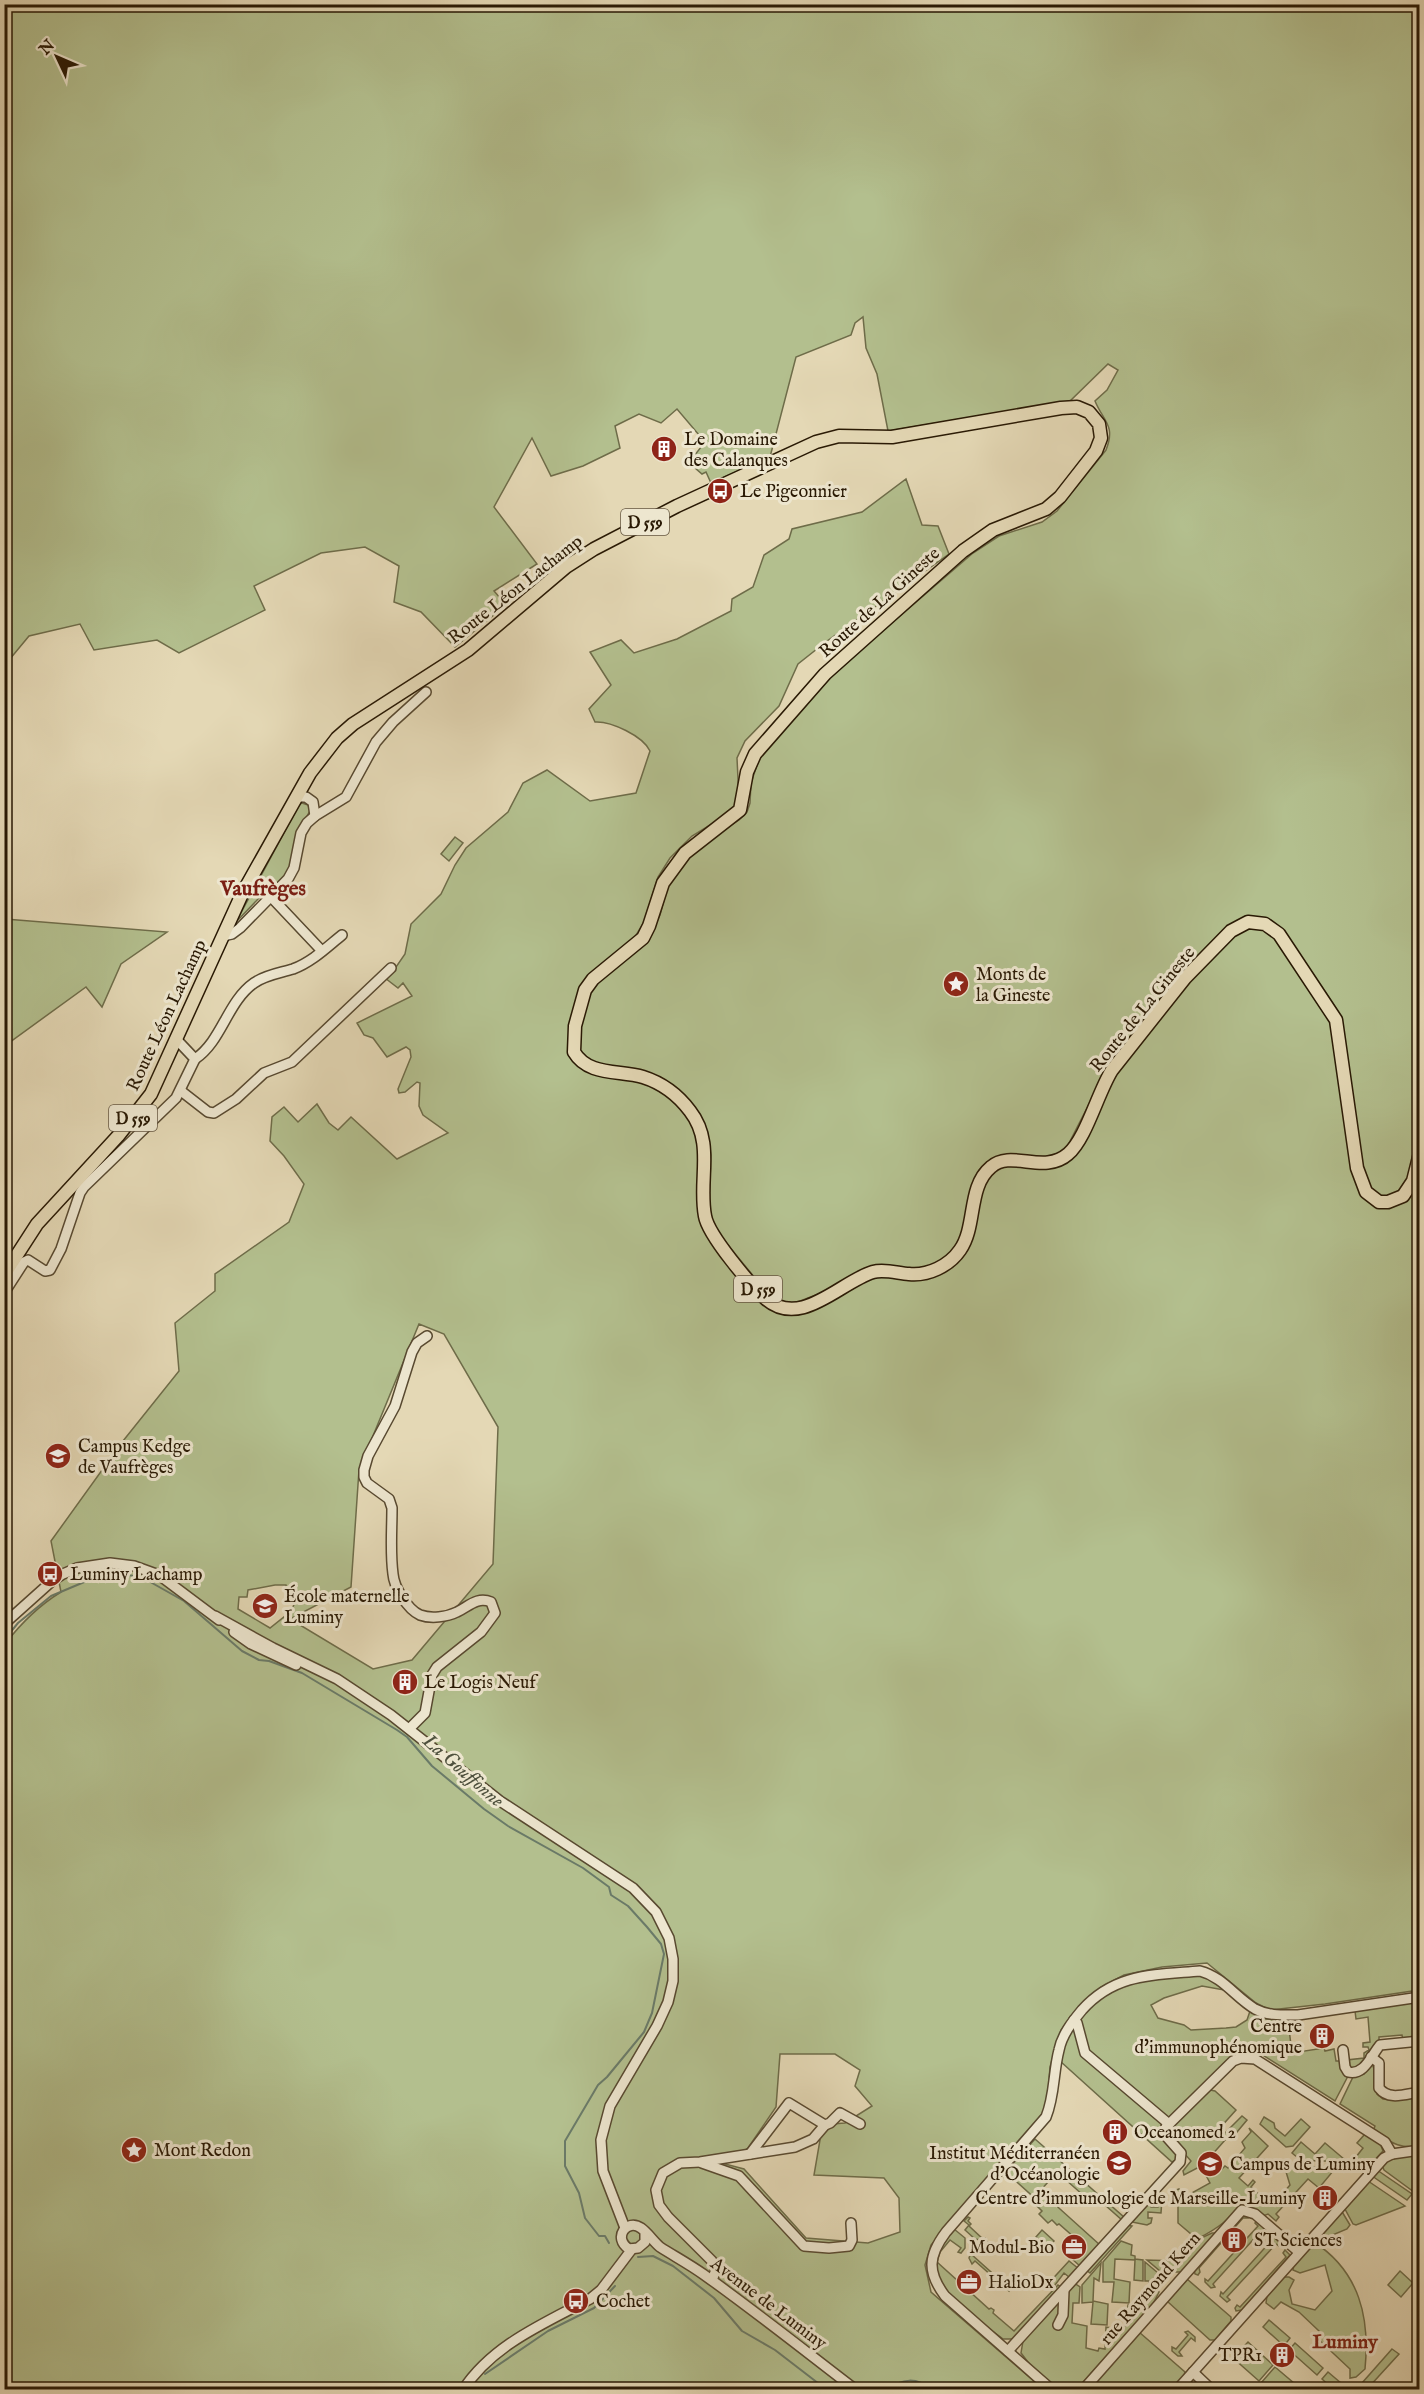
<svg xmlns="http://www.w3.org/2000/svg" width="1424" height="2394" viewBox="0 0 1424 2394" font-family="'IM FELL English',serif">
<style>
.green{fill:#b3bf8e;stroke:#6e6c49;stroke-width:1.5;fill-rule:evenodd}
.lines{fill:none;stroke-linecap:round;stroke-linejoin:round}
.stream{stroke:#6a7a68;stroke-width:2}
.minor-casing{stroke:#584930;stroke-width:12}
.major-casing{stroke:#291904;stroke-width:15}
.minor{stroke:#ede6cf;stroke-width:9}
.major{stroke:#e4d8b5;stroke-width:12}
.labels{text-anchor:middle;stroke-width:6;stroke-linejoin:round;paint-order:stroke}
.shield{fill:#ede6cf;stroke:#645641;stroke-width:1.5}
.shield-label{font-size:16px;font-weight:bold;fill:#291904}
.poi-label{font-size:18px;fill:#291904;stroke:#ede6cf;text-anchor:start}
.street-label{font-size:18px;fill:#291904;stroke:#ede6cf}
.water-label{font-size:20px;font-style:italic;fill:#4f513e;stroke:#ede6cf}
.neighbourhood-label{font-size:20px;font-weight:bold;fill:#7a1f14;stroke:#ede6cf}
.quarter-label{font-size:21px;font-weight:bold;fill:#7a1f14;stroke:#ede6cf}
</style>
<rect width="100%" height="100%" fill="#e4d8b5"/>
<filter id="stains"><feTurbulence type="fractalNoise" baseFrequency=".00333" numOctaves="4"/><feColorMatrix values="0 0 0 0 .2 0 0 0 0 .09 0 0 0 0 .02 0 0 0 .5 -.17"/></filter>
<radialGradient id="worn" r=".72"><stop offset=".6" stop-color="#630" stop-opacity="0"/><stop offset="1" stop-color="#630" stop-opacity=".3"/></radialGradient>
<g class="green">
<path d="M5 5H1419L1420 1121C1416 1143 1414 1194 1386 1196 1370 1197 1367 1179 1362 1167L1342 1022 1337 1010C1327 994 1316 979 1306 964 1288 937 1265 897 1228 927L1108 1067 1066 1149 1052 1157 1043 1158 1002 1155 990 1160 979 1170 975 1179 963 1233 955 1248 945 1259 934 1265 912 1269 891 1266 795 1303 778 1301 769 1295 723 1239 712 1223 709 1205 711 1155 709 1141 705 1126 696 1109 673 1086 655 1076 588 1061 579 1051 580 1027 590 993 597 983 648 941 660 915 668 885 689 856 706 841 739 820 747 812 750 803 751 783 759 759 790 719 835 672 973 553 999 536 1042 522 1057 511 1106 450C1116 425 1103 421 1095 401L1107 390 1118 370 1108 364 1070 401 888 431 877 374 866 348 863 317 855 323 851 335 796 357 770 457 711 483 706 472 702 474 695 468 698 465 694 456 705 442 677 409 661 423 639 414 615 426 620 448 583 466 551 476 532 438 494 507 537 564 494 591 506 605 455 647 421 612 394 602 399 566 365 547 321 553 254 586 265 610 179 653 157 640 94 650 80 624 29 636 5 665Z"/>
<path d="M906 479 922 525 938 526 949 554 827 641 798 664 779 706 745 741 737 758 739 800 736 806 720 819 692 836 670 858 658 877 644 922 632 942 591 976 570 1054 668 1093 688 1114 700 1142 704 1227 786 1313 866 1279 950 1266 987 1176 1004 1164 1065 1161 1108 1083 1188 981 1234 933 1254 926 1272 933 1329 1014 1358 1184 1388 1206 1419 1170V1990L1325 2004 1270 2010 1256 2003 1207 1963 1162 1967 1124 1975 1101 1987 1077 2009 1061 2030 1050 2067 1047 2107 1031 2129 931 2245 925 2265 931 2292 1043 2389 5 2390V1644C22 1622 38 1606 61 1592L51 1541 123 1441 179 1371 175 1323 215 1291V1274L289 1222 304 1184 284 1156 270 1141 272 1117 284 1107 298 1122 317 1104 329 1123 338 1130 351 1117 397 1159 448 1133 423 1115 419 1106 420 1083 417 1082 405 1092 399 1093 398 1089 411 1057 410 1050 406 1047 387 1057 373 1038 364 1035 357 1023 412 996 403 983 398 988 385 978 394 970 405 954 411 924 441 894 455 865 466 848 508 812 523 783 547 770 590 801 636 793 650 751C643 736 611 721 595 722L589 709 611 685 590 652 621 640 634 653 677 639 731 611 732 599 753 587 764 555 789 539 792 529 862 512ZM419 1324 444 1334 498 1427 493 1564 412 1660 373 1669 290 1619 351 1587 359 1470ZM275 1585H286L287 1590 294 1594 292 1598 296 1601 290 1612 270 1628 238 1609 239 1597H247L248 1590ZM780 2054H835L860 2070 855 2086 872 2106 845 2123 819 2125 820 2140 814 2175 884 2178 899 2198 900 2232 868 2243 806 2238 744 2169 725 2164 748 2148 776 2107Z"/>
<path d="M302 803 308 805 310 811 299 830 288 873 267 895 260 897 236 922 299 805Z"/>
<path d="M455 837 463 843 449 861 441 854Z"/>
<path d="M5 919 167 932 121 964 102 1007 86 987 10 1042 4 1038Z"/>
<path d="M1195 1974C1207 1976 1217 1980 1224 1990L1202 1986 1164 1998 1151 2005 1158 2018 1184 2025 1191 2030 1226 2028 1236 2027 1247 2020 1250 2011 1266 2019 1283 2020 1282 2030 1289 2029 1292 2053 1324 2048 1325 2051 1334 2049 1336 2061H1341L1348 2076 1335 2101 1258 2052 1256 2057C1244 2052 1235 2056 1225 2062L1157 2132 1178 2156 1176 2160 1172 2162 1060 2061C1068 2021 1098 1989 1140 1980 1158 1976 1177 1976 1195 1974Z"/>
<path d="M1419 2001V2039L1403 2040 1402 2035 1379 2037V2042L1360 2067 1350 2069 1347 2060 1364 2058V2053L1369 2050 1368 2047H1363V2043L1370 2042 1368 2017 1356 2019 1355 2011Z"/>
<path d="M1372 2063 1375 2072 1377 2094 1383 2099 1419 2096V2146C1398 2149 1391 2142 1373 2131L1375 2126 1340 2104 1353 2077 1364 2074Z"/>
<path d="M1210 2090 1215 2091 1236 2110 1219 2129 1224 2134 1242 2116 1247 2120 1237 2132 1234 2130 1210 2157 1222 2169 1225 2166 1228 2168 1245 2148 1242 2142 1251 2132 1249 2128 1268 2146 1239 2178 1248 2186 1253 2180 1255 2182 1251 2187 1272 2206 1290 2185 1284 2165 1302 2167H1330L1334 2170 1319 2188 1308 2179 1276 2214 1279 2217 1276 2221 1268 2214 1263 2216 1248 2206 1244 2198C1233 2218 1217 2229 1197 2239L1178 2223V2200L1171 2192 1179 2189 1185 2200 1189 2198 1188 2195 1210 2183 1201 2166 1184 2175 1183 2171 1191 2161 1168 2135V2129L1204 2093Z"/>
<path d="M1264 2117 1274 2123 1275 2128 1285 2136 1301 2119 1310 2127 1293 2146 1286 2147 1260 2124Z"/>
<path d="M1365 2134 1380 2143 1383 2151 1368 2167 1356 2157 1363 2148 1357 2143Z"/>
<path d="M1035 2139 1125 2218 1122 2220 1097 2198 1092 2203 1057 2172 1040 2191 1100 2245 1081 2267 1071 2258 1083 2245 1059 2224 1057 2225 1052 2220 1048 2223 1039 2214 1042 2211 1037 2206 1039 2202 1008 2174 1004 2177 1003 2175Z"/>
<path d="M1301 2142 1315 2154 1325 2143 1344 2159 1339 2165C1323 2155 1308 2168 1292 2153Z"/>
<path d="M1419 2153V2186L1414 2192 1384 2170 1382 2165 1393 2158Z"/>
<path d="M1377 2170 1412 2194 1407 2200 1375 2178 1373 2176Z"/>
<path d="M1368 2181 1405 2206 1356 2225 1353 2224 1345 2209Z"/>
<path d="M1162 2195H1166V2199H1162L1161 2213 1148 2212V2218H1152L1151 2223 1147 2225 1132 2222 1148 2202 1151 2207H1158L1159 2198Z"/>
<path d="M1341 2210 1350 2225 1347 2229 1323 2239 1320 2233Z"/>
<path d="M1244 2213 1248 2215V2218H1243L1199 2268 1200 2272 1198 2275 1195 2274 1194 2270Z"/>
<path d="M968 2217 970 2218 968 2221 971 2224 969 2226 983 2239 985 2238 987 2241 975 2239 965 2230 969 2225 964 2221Z"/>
<path d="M1256 2221 1265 2228 1264 2233 1261 2231 1213 2284 1215 2287 1211 2288 1205 2282V2279L1208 2281 1258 2226 1255 2223Z"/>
<path d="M1127 2225 1132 2226 1090 2273 1086 2270Z"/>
<path d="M954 2229 965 2238V2248L961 2253 958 2252 961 2248 950 2240 940 2252 937 2262 989 2309 991 2308 994 2310 993 2313 1014 2331 1058 2285 1061 2287 1069 2277 1064 2273 1052 2289 1047 2285 1069 2261 1079 2269 1013 2339H1003C980 2321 923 2286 938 2251 941 2243 948 2236 954 2229Z"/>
<path d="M1042 2230 1054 2241 1048 2247 1036 2237Z"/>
<path d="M1212 2233H1216L1181 2272H1168L1158 2281 1157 2278 1161 2272 1147 2260 1181 2261 1182 2254 1187 2253 1188 2244Z"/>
<path d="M1271 2235 1281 2241 1279 2246 1276 2244 1227 2297 1230 2300 1227 2302 1220 2296 1221 2292 1223 2294 1272 2240 1269 2237Z"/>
<path d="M1121 2241 1132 2245 1131 2255 1135 2256V2259L1143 2260V2281L1134 2280 1135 2260 1115 2259 1114 2279 1130 2282 1129 2303 1112 2302 1114 2282H1103V2262Z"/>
<path d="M1314 2242C1360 2272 1370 2318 1365 2369L1356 2377 1350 2378V2369L1318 2339 1319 2331 1299 2312 1281 2302 1274 2309 1266 2303 1267 2296 1283 2277H1289L1294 2280 1289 2290 1292 2304 1315 2310 1332 2291 1325 2265 1300 2273 1293 2270 1294 2264Z"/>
<path d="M972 2250 971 2254 1010 2289 1009 2291 975 2261 972 2264 969 2258Z"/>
<path d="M1285 2250 1290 2255 1242 2310 1236 2311 1235 2308 1237 2305 1240 2307 1286 2257 1283 2253Z"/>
<path d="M1145 2262 1158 2273 1154 2278 1159 2292 1153 2304 1077 2389H1058L1031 2366 1021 2353 1023 2341 1074 2283 1080 2287 1079 2303H1073L1072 2323 1087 2326 1086 2348 1098 2351 1099 2348 1105 2349 1106 2327 1120 2329V2326H1126L1128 2305 1141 2306 1142 2302H1148L1149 2281H1145Z"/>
<path d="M1101 2263 1099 2281 1094 2278 1093 2301 1108 2304 1107 2325 1091 2324 1093 2302 1082 2303V2285Z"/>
<path d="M1400 2271 1413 2283 1401 2297 1388 2285Z"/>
<path d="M1187 2279 1231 2317V2321L1215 2340H1210L1168 2302V2299Z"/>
<path d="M1269 2320 1290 2338 1284 2346 1263 2327Z"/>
<path d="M1188 2331 1195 2337V2341L1191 2338 1179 2352 1182 2356H1178L1172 2351V2347L1176 2349 1188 2335 1185 2332Z"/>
<path d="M1139 2332 1185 2372 1184 2376 1171 2389 1088 2390Z"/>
<path d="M1248 2342 1273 2365 1259 2381 1233 2358Z"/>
<path d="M1295 2343 1323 2368 1317 2375 1289 2350Z"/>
<path d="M1392 2349 1399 2354 1368 2388 1362 2383Z"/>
<path d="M1275 2367 1301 2389H1269L1261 2383Z"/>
<path d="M1328 2372 1348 2389H1333L1322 2379Z"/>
</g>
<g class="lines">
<g class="stream">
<path d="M4 1640 18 1623 51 1596 108 1572 129 1575 145 1579 184 1601 242 1651 259 1660 269 1661 302 1673 397 1730 407 1737 432 1766 484 1809 508 1826 583 1868 609 1887 611 1895 628 1906 647 1927 661 1944 664 1954 652 2013 644 2032 607 2077 598 2085 565 2141V2166L579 2193 585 2218 599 2236H605L609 2243"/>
<path d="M638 2257 653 2256 673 2266 714 2298 742 2331 775 2350 827 2390"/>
<path d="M485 2374 548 2331 594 2308 615 2286"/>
<path d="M885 2390C903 2378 916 2377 934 2390"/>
</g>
<g class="minor-casing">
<g id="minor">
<path d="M297 797H306L313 802 315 816"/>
<path d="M271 897 322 951"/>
<path d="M223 936 232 934 240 928 288 879 294 868 301 833 307 823 315 816 346 797 376 742 393 722 426 692"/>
<path d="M195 1059C222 1041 227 1002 254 983 265 975 280 973 293 969 312 962 327 947 342 935"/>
<path d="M181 1091 208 1112 214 1113 236 1099 264 1073 292 1062 391 968"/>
<path d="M4 1293 24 1262 28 1260 45 1271 50 1270 61 1249 80 1193 84 1187 176 1098 195 1059 177 1040"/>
<path d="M215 1616 273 1648 337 1679 391 1715 500 1801 633 1888 656 1912 669 1938 673 1959V1981L668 2002 657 2026 610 2106 601 2140 603 2171 625 2228"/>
<path d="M4 1624 52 1581 63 1574 77 1568 110 1563 134 1566 159 1575 219 1620"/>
<path d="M234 1632 251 1644 296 1665"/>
<path d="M410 1728 425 1713 432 1675 437 1667 481 1632 495 1613 491 1602C477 1596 468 1607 457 1612 447 1617 431 1619 420 1615 407 1609 394 1587 393 1574 390 1552 392 1530 392 1508L389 1499 367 1483 364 1477V1470L368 1456 395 1406 412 1352 417 1343 427 1336"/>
<path d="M1074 2020 1077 2023 1085 2053 1169 2124"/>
<path d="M1343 2050 1345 2067 1348 2072C1364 2076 1371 2056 1380 2045L1420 2041"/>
<path d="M1371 2057 1379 2063V2088C1389 2101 1405 2094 1420 2092"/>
<path d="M750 2154 789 2103 825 2125 830 2123 840 2113 860 2124"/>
<path d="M702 2163 739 2176 804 2246 829 2248 849 2246 852 2240 851 2223"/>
<path d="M645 2233V2242L638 2248 629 2249C612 2238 627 2218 641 2228 648 2233 653 2241 660 2247 674 2256 689 2264 703 2274 755 2311 805 2351 856 2390"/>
<path d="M712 2280 716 2270 712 2261 668 2217 659 2205 656 2190 663 2173 680 2163 700 2162 795 2147 813 2139 825 2125"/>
<path d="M1058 2325 1063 2315 1064 2290"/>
<path d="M1008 2351 1180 2162 1181 2153 1165 2135 1166 2127 1233 2061 1241 2058 1255 2059 1385 2142 1392 2154"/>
<path d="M1193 2372 1212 2390"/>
<path d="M463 2390C492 2345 545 2323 590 2299L601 2290 632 2249"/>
<path d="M1052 2390 945 2296C927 2272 928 2256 946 2232L1046 2117C1055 2095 1053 2073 1059 2050 1062 2035 1072 2022 1082 2010 1115 1973 1154 1975 1200 1971 1223 1977 1235 1997 1255 2009 1268 2016 1283 2015 1298 2015L1420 1997"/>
<path d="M1083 2390 1242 2210 1255 2214 1299 2252"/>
<path d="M1177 2390 1384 2158 1392 2154 1420 2150"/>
</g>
</g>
<g class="major-casing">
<path id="major" d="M4 1275 37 1224 118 1136 151 1094 242 894 310 773 337 738 353 724 468 650 566 567 594 549 677 506 816 442 839 436 892 437 1061 408 1077 407 1089 412 1099 424 1101 438 1096 451 1060 497 1046 509 993 530 963 551 825 674 755 754 747 772 740 810 685 853 663 883 649 926 643 938 593 979 585 990 575 1026 574 1052C588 1076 619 1070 643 1077 662 1083 678 1095 690 1111 715 1143 698 1180 705 1216 708 1235 751 1286 766 1299 801 1329 840 1282 873 1272 884 1269 897 1273 909 1274 928 1276 949 1266 960 1250 977 1226 967 1187 991 1167 1011 1149 1044 1175 1068 1154 1086 1139 1098 1092 1112 1070L1185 978 1231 931 1248 922 1265 924 1279 934 1336 1020 1357 1168 1366 1192 1379 1202H1388L1403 1196 1413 1181 1420 1153"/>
</g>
<use href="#minor" class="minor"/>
<use href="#major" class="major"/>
</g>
<defs>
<g id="building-disc" transform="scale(1.35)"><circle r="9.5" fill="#8f2418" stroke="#ede6cf"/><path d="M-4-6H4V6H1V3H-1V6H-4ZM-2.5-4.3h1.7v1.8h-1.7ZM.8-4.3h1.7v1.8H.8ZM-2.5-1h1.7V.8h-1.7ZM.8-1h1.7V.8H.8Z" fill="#fff"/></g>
<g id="bus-disc" transform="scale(1.35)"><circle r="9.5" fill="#8f2418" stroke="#ede6cf"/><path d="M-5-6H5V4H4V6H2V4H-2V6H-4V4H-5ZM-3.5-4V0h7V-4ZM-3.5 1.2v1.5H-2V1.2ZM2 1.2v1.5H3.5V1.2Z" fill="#fff"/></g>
<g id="sight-disc" transform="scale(1.35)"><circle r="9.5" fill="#8f2418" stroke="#ede6cf"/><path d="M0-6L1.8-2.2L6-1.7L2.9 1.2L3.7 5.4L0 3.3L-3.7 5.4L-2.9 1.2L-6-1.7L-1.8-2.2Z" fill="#fff"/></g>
<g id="university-disc" transform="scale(1.35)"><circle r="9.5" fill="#8f2418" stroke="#ede6cf"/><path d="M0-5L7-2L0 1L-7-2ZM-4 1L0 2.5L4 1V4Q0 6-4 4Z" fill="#fff"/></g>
<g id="school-disc" transform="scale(1.35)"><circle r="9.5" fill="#8f2418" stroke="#ede6cf"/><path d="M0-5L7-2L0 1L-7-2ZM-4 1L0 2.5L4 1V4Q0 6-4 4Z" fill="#fff"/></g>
<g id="office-disc" transform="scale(1.35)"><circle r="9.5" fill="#8f2418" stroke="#ede6cf"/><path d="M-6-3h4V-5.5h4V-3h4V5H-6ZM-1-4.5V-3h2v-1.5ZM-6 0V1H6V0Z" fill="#fff"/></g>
</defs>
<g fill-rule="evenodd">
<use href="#building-disc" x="664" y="449"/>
<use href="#bus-disc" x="720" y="491"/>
<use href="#sight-disc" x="956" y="984"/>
<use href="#university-disc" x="58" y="1456"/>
<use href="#bus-disc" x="50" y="1574"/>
<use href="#school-disc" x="265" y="1606"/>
<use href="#building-disc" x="405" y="1682"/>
<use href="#building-disc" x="1322" y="2036"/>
<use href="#building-disc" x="1115" y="2132"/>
<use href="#sight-disc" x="134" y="2150"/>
<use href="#university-disc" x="1119" y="2163"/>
<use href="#university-disc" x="1210" y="2164"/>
<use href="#building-disc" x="1325" y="2198"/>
<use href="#building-disc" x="1234" y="2240"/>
<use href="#office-disc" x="1074" y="2247"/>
<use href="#office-disc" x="969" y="2282"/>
<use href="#bus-disc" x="576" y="2301"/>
<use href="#building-disc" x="1282" y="2355"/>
</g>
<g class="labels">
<g class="shield">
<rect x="621" y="509" width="48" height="26" rx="4.5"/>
<rect x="109" y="1105" width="48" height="26" rx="4.5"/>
<rect x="734" y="1276" width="48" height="26" rx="4.5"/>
</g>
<g class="shield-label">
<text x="645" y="528">D 559</text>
<text x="133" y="1124">D 559</text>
<text x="758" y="1295">D 559</text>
</g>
<g class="poi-label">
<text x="684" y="445">Le Domaine<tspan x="684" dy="21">des Calanques</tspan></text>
<text x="740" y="497">Le Pigeonnier</text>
<text x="976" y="980">Monts de<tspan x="976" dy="21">la Gineste</tspan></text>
<text x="78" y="1452">Campus Kedge<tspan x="78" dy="21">de Vaufrèges</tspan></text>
<text x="70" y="1580">Luminy Lachamp</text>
<text x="284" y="1602">École maternelle<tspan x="284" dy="21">Luminy</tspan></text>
<text x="424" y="1688">Le Logis Neuf</text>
<text x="1302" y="2032" text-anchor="end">Centre<tspan x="1302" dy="21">d'immunophénomique</tspan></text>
<text x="1134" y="2138">Oceanomed 2</text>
<text x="154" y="2156">Mont Redon</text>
<text x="1100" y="2159" text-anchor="end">Institut Méditerranéen<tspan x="1100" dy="21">d'Océanologie</tspan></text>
<text x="1230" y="2170">Campus de Luminy</text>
<text x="1306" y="2204" text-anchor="end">Centre d'immunologie de Marseille-Luminy</text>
<text x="1254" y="2246">ST Sciences</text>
<text x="1054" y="2253" text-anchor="end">Modul-Bio</text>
<text x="988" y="2288">HalioDx</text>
<text x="596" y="2307">Cochet</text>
<text x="1262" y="2361" text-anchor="end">TPR1</text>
</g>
<g class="street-label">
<text transform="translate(515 589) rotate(-38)" y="6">Route Léon Lachamp</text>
<text transform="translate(879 602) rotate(-42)" y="6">Route de La Gineste</text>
<text transform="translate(1142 1009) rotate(-51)" y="6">Route de La Gineste</text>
<text transform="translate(166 1015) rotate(-65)" y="6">Route Léon Lachamp</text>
<text transform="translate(1150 2288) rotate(-49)" y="6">rue Raymond Kern</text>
<text transform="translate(769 2303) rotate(37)" y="6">Avenue de Luminy</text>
</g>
<g class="water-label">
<text transform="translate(464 1770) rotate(41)" y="7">La Gouffonne</text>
</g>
<g class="neighbourhood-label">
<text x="1345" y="2348">Luminy</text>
</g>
<g class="quarter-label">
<text x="263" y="895">Vaufrèges</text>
</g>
</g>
<rect width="1424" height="2394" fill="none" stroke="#e4d8b5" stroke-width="24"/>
<rect x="6" y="6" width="1412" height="2382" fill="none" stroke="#291904" stroke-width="3"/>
<rect x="12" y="12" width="1400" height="2370" fill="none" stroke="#291904" stroke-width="1.5"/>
<g transform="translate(57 57) rotate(314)" stroke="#ede6cf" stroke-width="4.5" paint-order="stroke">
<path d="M0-4.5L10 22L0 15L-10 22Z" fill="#291904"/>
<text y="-9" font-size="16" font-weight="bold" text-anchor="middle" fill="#291904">N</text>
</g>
<rect width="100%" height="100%" filter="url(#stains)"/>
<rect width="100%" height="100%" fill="url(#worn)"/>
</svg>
